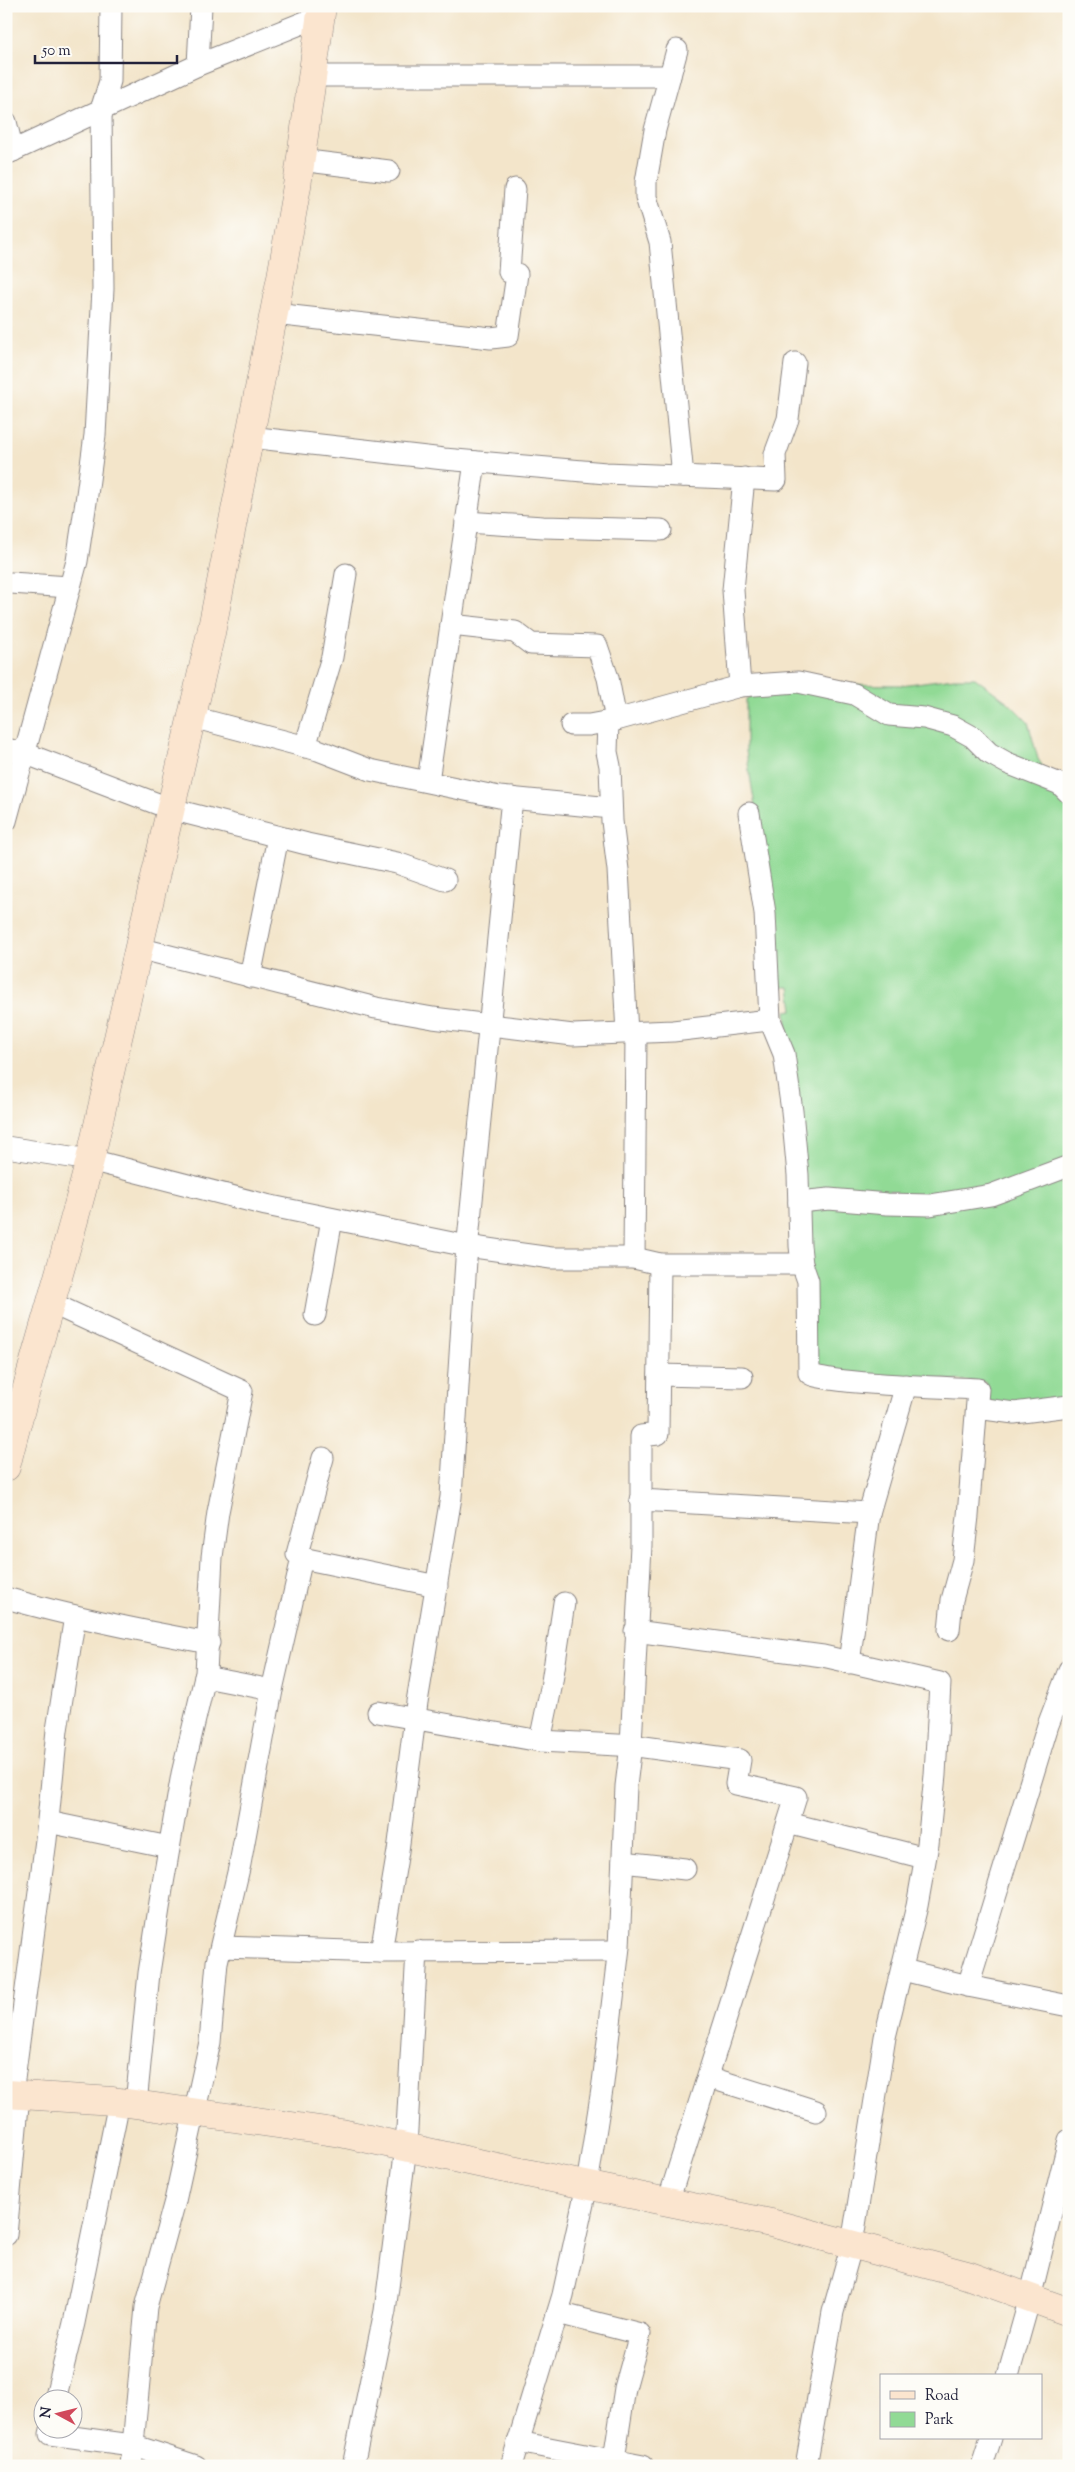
<svg xmlns="http://www.w3.org/2000/svg" width="1075" height="2472" viewBox="0 0 1075 2472" font-family="'Sorts Mill Goudy',serif">
<style>
.green{fill:#91da95;stroke:#5a7e68}
.lines{fill:none;stroke-linecap:round;stroke-linejoin:round}
.street-casing{stroke:#8a8482;stroke-width:23}
.secondary-casing{stroke:#8a8482;stroke-width:29}
.street{stroke:#fff;stroke-width:21}
.secondary{stroke:#fbe5cf;stroke-width:28}
</style>
<rect width="100%" height="100%" fill="#fdfcf7"/>
<filter id="ink" filterUnits="userSpaceOnUse"><feTurbulence type="fractalNoise" baseFrequency=".02" numOctaves="2"/><feDisplacementMap in="SourceGraphic" scale="10" xChannelSelector="R" yChannelSelector="G"/><feConvolveMatrix kernelMatrix="1 2 1 2 8 2 1 2 1" color-interpolation-filters="sRGB"/></filter>
<filter id="wash" filterUnits="userSpaceOnUse"><feTurbulence type="fractalNoise" baseFrequency=".0096" numOctaves="4" result="noise"/><feDisplacementMap in="SourceGraphic" scale="20" xChannelSelector="R" yChannelSelector="G"/><feGaussianBlur stdDeviation="1.12" result="paint"/><feColorMatrix in="noise" values="0 0 0 0 0 0 0 0 0 0 0 0 0 0 0 0 0 1.4 0 .05"/><feComposite in="paint" operator="in"/></filter>
<g filter="url(#wash)">
<rect width="100%" height="100%" fill="#f3e5ca"/>
<path class="green" d="M954 678H975L1009 703 1028 722 1038 759 1060 794 1069 800V1400L1020 1408 986 1401V1382L812 1372 786 1011 793 1010 790 987H779L764 862 746 751V699L755 694 831 684 901 685Z"/>
</g>
<g filter="url(#ink)">
<g class="lines">
<g class="street-casing">
<g id="street">
<path d="M677 50 655 130 646 182V197L660 242 683 476"/>
<path d="M198 65 201 6"/>
<path d="M311 76H670"/>
<path d="M6 122 13 151"/>
<path d="M6 154 198 65 320 16"/>
<path d="M300 160 389 171"/>
<path d="M274 314 491 338 508 336 517 274 509 272 515 189"/>
<path d="M249 437 444 459 606 473 776 480 775 454 788 419 795 363"/>
<path d="M466 522 543 527 661 530"/>
<path d="M11 583 69 587"/>
<path d="M451 625 515 632 531 644 597 646 608 678 616 720"/>
<path d="M740 686 733 590 744 478"/>
<path d="M192 717 318 750 370 770 499 797 611 808"/>
<path d="M608 722 607 752 610 766 612 821 618 870 627 1033"/>
<path d="M571 725H589L616 720 740 686 798 682 854 694 889 715 924 718 953 726 973 737 989 753 1007 763 1060 784 1069 793"/>
<path d="M305 747 332 657 346 574"/>
<path d="M6 749 24 753 171 809 307 844 397 863 445 880"/>
<path d="M428 781 475 462"/>
<path d="M749 813 765 913 770 1020 784 1054 792 1111 798 1175 800 1246 802 1264 808 1281 809 1373C815 1383 957 1388 978 1389L968 1516 963 1560 952 1600 949 1630"/>
<path d="M6 821 77 561 86 502 95 435 103 289 101 110 110 81 111 6"/>
<path d="M138 948 376 1008 433 1018 573 1035 673 1031 770 1020"/>
<path d="M250 977 278 837"/>
<path d="M6 1147 90 1160 266 1205 467 1246 551 1258H634L660 1264H802"/>
<path d="M799 1202 829 1199 887 1204 930 1205 991 1195 1069 1166"/>
<path d="M634 1258 636 1033"/>
<path d="M51 1303 242 1391 218 1512 212 1557 206 1673 182 1774 162 1889 149 1973 136 2104"/>
<path d="M315 1315 332 1219"/>
<path d="M659 1375 742 1377"/>
<path d="M977 1408 1014 1413 1069 1406"/>
<path d="M323 1458 297 1554 302 1558 437 1586"/>
<path d="M640 1500 869 1513"/>
<path d="M6 1598C73 1617 141 1631 209 1643"/>
<path d="M635 1631 823 1656 940 1683 935 1775 928 1844 917 1906 885 2037 852 2244 833 2312 806 2466"/>
<path d="M849 1663 869 1513 906 1385"/>
<path d="M205 1677 272 1690"/>
<path d="M378 1712 540 1741 637 1746 740 1760 736 1784 796 1797 668 2202"/>
<path d="M540 1741 551 1688 564 1603"/>
<path d="M48 1822 169 1847"/>
<path d="M788 1823 925 1858"/>
<path d="M623 1862 685 1869"/>
<path d="M222 1947 381 1952 618 1951"/>
<path d="M381 1952 398 1851 417 1702 451 1497 466 1260 512 798"/>
<path d="M903 1970 968 1986 1069 2006"/>
<path d="M968 1986 1048 1725 1069 1670"/>
<path d="M708 2077 816 2111"/>
<path d="M12 2094 46 1840 57 1730 75 1616"/>
<path d="M6 2235 19 2095"/>
<path d="M558 2313 640 2334 625 2388 613 2466"/>
<path d="M1008 2376 1030 2298 1069 2140"/>
<path d="M55 2400 74 2323 119 2102"/>
<path d="M51 2430 50 2434 132 2445 196 2466"/>
<path d="M518 2442 643 2466"/>
<path d="M131 2466 146 2307 175 2201 210 2042 217 1962 240 1864 272 1690 302 1558"/>
<path d="M353 2466 385 2311 406 2147 417 1951"/>
<path d="M511 2466 563 2295 587 2185 603 2083 619 1947 626 1786 631 1745 641 1545V1436L658 1434 660 1264"/>
<path d="M982 2466 991 2438"/>
</g>
</g>
<g class="secondary-casing">
<g id="secondary">
<path d="M6 1467C31 1364 64 1263 90 1160L211 633 281 277 297 186 322 6"/>
<path d="M6 2094 113 2101 341 2133 492 2166 771 2223 967 2275 1069 2312"/>
</g>
</g>
<use href="#street" class="street"/>
<use href="#secondary" class="secondary"/>
</g>
</g>
<rect width="1075" height="2472" fill="none" stroke="#fdfcf7" stroke-width="25"/>
<rect x="880" y="2374" width="162" height="65" fill="#fdfcf7" stroke="#a5a5ac"/>
<rect x="890" y="2391" width="25" height="8" fill="#fbe5cf" stroke="#a5a5ac"/>
<text x="925" y="2400" font-size="15" fill="#22223b">Road</text>
<rect x="890" y="2412" width="25" height="15" fill="#91da95" stroke="#a5a5ac"/>
<text x="925" y="2424" font-size="15" fill="#22223b">Park</text>
<g transform="translate(58 2414) rotate(277)"><circle r="24" fill="#fdfcf7" stroke="#a5a5ac"/>
<path d="M0-4L9 19L0 12L-9 19Z" fill="#d1495b"/>
<text y="-8" font-size="14" font-weight="bold" text-anchor="middle" fill="#22223b">N</text>
</g>
<path d="M35 55v8h142v-8" fill="none" stroke="#22223b" stroke-width="2.5"/>
<text x="42" y="55" font-size="15" fill="#22223b" stroke="#fdfcf7" stroke-width="4" paint-order="stroke">50 m</text>
</svg>
